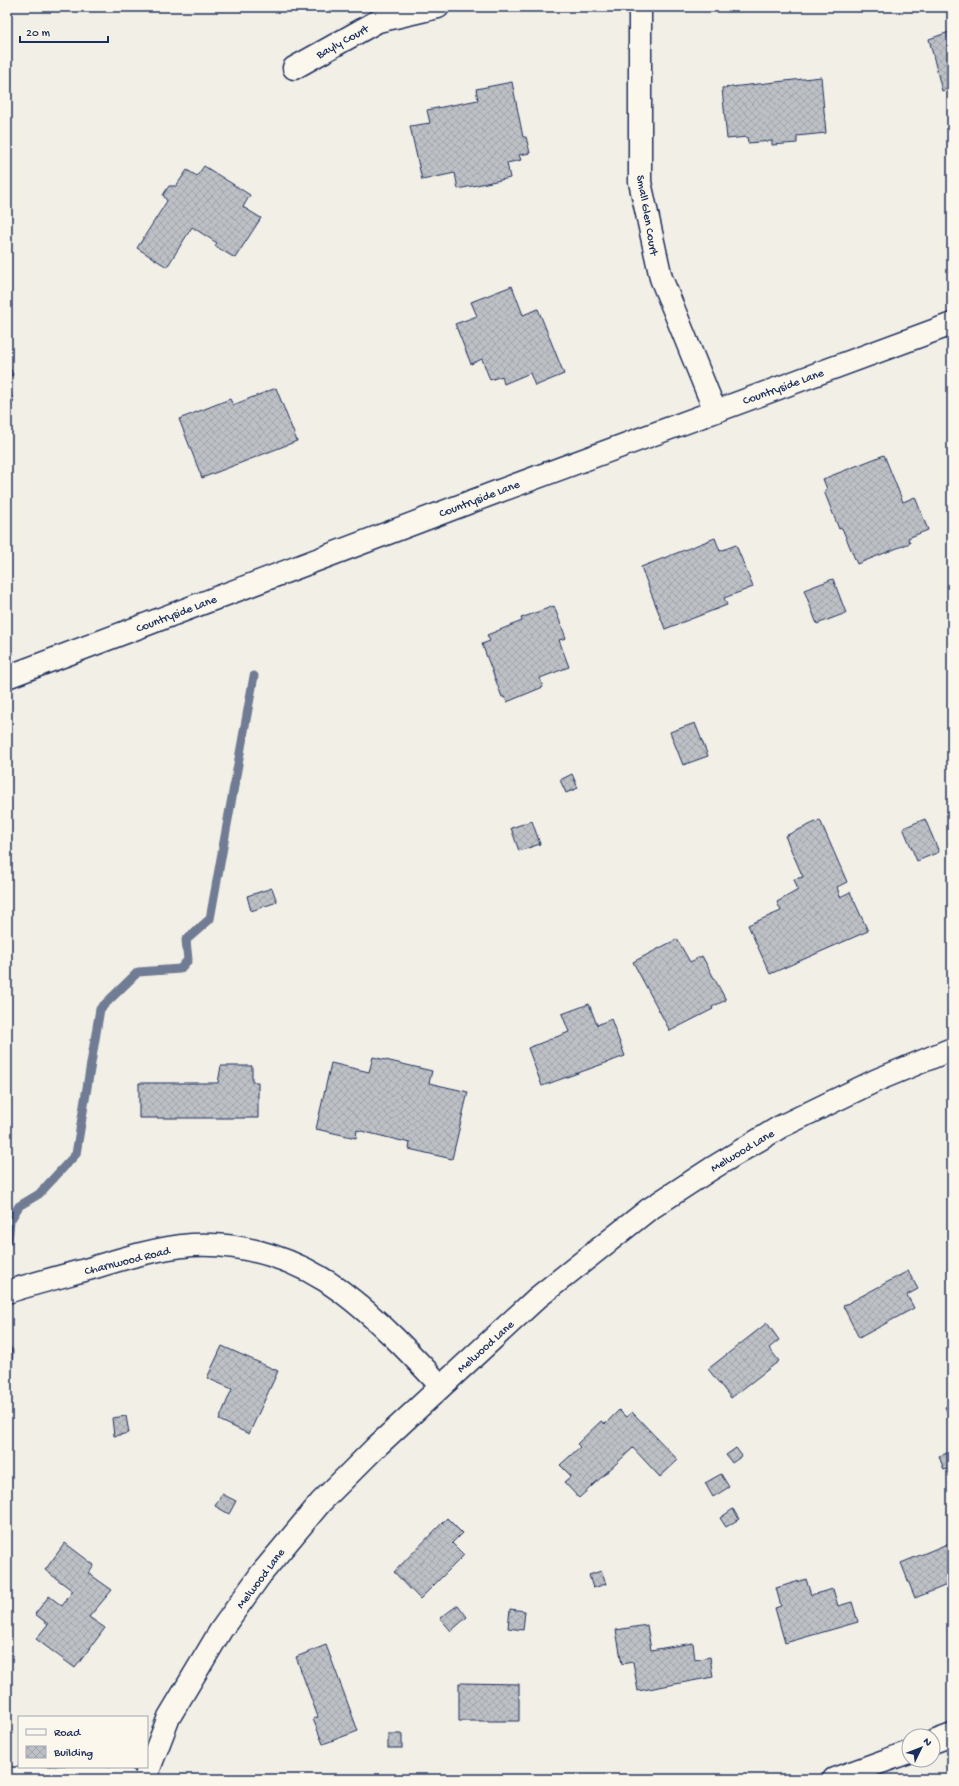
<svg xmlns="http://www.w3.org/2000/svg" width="959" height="1786" viewBox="0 0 959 1786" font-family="'Gochi Hand',sans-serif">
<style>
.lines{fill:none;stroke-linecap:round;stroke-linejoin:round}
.stream{stroke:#707b93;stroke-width:9}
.building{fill:url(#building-cross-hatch);stroke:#1b2f5e}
.street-casing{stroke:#1b2f5e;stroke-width:25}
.street{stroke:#fbf7ec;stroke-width:22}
.labels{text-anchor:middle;stroke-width:3;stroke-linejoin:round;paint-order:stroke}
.street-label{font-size:12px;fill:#1b2f5e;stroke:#fbf7ec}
</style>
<defs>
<pattern id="building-cross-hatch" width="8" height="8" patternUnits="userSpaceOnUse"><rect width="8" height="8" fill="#bdc0c4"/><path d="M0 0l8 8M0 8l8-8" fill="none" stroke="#a2a5ab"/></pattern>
</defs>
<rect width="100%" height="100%" fill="#f2efe6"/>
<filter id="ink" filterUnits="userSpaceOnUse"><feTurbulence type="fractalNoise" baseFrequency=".025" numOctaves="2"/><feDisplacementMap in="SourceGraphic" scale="8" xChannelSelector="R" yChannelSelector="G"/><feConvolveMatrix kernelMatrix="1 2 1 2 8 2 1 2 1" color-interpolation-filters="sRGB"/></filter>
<g filter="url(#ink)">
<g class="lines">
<g class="stream">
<path d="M8 1241 10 1221 19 1206 39 1194 76 1154 100 1009 138 972 180 969 188 960 186 940 210 919 254 676"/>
<path d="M7 1397 9 1351"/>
</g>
</g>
<g class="building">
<path d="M952 31V102L948 89 942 91 929 39Z"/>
<path d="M821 77 826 133 797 136V143L772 145V141L748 143 747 137 727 139 722 88Z"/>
<path d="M512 82 523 137H526L530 153 519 155 521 160 507 163 510 178 458 189 455 173 422 180 410 126 430 123 427 110 478 100 476 89Z"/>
<path d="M204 166 250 195 243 207 261 218 235 258 215 246 217 243 192 227 167 267 137 248 167 201 163 195 169 186H176L187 170 197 176Z"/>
<path d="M512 286 523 315 538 309 564 374 535 386 530 373 504 384 502 376 490 380 482 359 471 364 455 324 477 316 471 302Z"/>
<path d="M7 361 13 375 7 377Z"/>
<path d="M7 384 14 402 7 406Z"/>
<path d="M276 388 297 441 202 478 179 419 230 399 233 405Z"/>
<path d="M884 455 903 502 915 497 928 530 908 538 910 543 857 564 842 528 839 529 824 491 827 489 823 479Z"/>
<path d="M715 538 720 551 736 545 753 587 724 598 727 605 665 629 641 567Z"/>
<path d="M833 579 846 613 817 624 804 590Z"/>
<path d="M554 606 566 638 559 640 569 667 540 678 543 687 507 702 504 697H502L482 644 490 641 487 635 522 621 521 618Z"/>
<path d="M695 723 708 756 683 765 670 732Z"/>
<path d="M572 774 578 788 566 793 560 780Z"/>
<path d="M925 819 939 852 917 861 903 828Z"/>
<path d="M820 820 847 882 837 887 840 897 850 892 868 931 770 974 748 925 781 911 777 902 798 890 794 879 803 877 785 836Z"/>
<path d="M532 821 540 844 519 851 511 828Z"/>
<path d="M272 888 277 902 251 911 247 896Z"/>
<path d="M677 939 690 962 702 956 726 1000 712 1007 713 1009 670 1031 633 962Z"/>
<path d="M589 1004 597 1025 611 1019 625 1056 542 1086 528 1048 569 1032 562 1014Z"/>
<path d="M373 1057 432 1071 429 1083 468 1092 452 1159 409 1149 410 1143 357 1130 356 1138 316 1129 331 1063 369 1072Z"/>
<path d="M221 1066H252V1082H258V1118H139V1083H218Z"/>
<path d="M908 1271 918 1289 907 1295 914 1308 859 1338 843 1306Z"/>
<path d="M767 1323 779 1340 769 1348 779 1361 731 1398 708 1369Z"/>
<path d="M222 1346 278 1371 249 1434 219 1420 232 1389 207 1378Z"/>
<path d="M952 1404V1422L945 1407Z"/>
<path d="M619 1410 626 1417 632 1412 678 1460 660 1477 633 1448 579 1498 564 1482 571 1476 560 1465 580 1447 577 1444 601 1421 605 1424Z"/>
<path d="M126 1416 129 1433 114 1436 112 1418Z"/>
<path d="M736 1448 742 1456 732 1463 726 1455Z"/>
<path d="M950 1452 952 1458V1467L944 1470 939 1456Z"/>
<path d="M721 1474 729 1487 713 1497 705 1483Z"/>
<path d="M222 1494 236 1501 229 1514 215 1506Z"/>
<path d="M733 1509 739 1519 726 1527 720 1518Z"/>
<path d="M447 1518 462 1533 452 1543 464 1555 420 1599 394 1572Z"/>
<path d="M952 1542V1583L915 1598 901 1563Z"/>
<path d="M65 1543 94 1565 88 1573 112 1590 89 1617 105 1628 75 1668 36 1639 48 1624 35 1614 49 1596 62 1606 73 1591 45 1570Z"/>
<path d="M601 1571 606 1584 593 1588 589 1575Z"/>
<path d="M806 1579 811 1595 833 1589 838 1606 852 1602 858 1622 785 1643 775 1608 781 1606 776 1588Z"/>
<path d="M458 1605 467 1617 451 1631 440 1618Z"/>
<path d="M510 1609 525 1611 523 1630 508 1628Z"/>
<path d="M647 1625 651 1650 693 1643 695 1660 710 1657 713 1677 638 1691 633 1662 622 1664 616 1630Z"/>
<path d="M326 1645 358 1731 323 1744 313 1719 318 1717 296 1657Z"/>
<path d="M459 1683 519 1684V1721H459Z"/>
<rect x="388" y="1734" width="14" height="14"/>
</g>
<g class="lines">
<g class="street-casing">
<g id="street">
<path d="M640 7V182L661 278 715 411"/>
<path d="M294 68 378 21 438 7"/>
<path d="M7 677 494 493 952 324"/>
<path d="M7 1292C35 1283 63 1276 92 1268 124 1258 158 1248 192 1245 245 1242 300 1260 342 1292 378 1319 410 1353 441 1386"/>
<path d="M933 1742 952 1735"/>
<path d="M8 1779 90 1776 126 1779"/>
<path d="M145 1779 169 1717 221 1630 261 1574 321 1502 376 1447 537 1298 648 1210 711 1169 780 1127 877 1080 952 1049"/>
<path d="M834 1779 909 1752"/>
</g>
</g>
<use href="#street" class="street"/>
</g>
</g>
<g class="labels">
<g class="street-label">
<text transform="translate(342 41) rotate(-29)" y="4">Bayly Court</text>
<text transform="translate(648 215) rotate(80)" y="4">Small Glen Court</text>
<text transform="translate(783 386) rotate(-20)" y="4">Countryside Lane</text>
<text transform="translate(479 498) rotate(-21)" y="4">Countryside Lane</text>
<text transform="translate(176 613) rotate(-21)" y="4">Countryside Lane</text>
<text transform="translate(742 1150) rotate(-31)" y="4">Melwood Lane</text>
<text transform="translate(127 1260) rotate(-14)" y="4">Charnwood Road</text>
<text transform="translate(485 1346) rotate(-42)" y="4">Melwood Lane</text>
<text transform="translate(260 1578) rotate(-53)" y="4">Melwood Lane</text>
</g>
</g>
<rect width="959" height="1786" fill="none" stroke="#fbf7ec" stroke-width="24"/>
<rect x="12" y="12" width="935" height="1762" fill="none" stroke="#1b2f5e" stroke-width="1.5" filter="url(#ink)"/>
<rect x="18" y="1716" width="130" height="52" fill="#fbf7ec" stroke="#a1a7b3"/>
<rect x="26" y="1729" width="20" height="6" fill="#fbf7ec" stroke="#a1a7b3"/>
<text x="54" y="1736" font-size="12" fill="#1b2f5e">Road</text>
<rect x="26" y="1746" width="20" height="12" fill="url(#building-cross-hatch)" stroke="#a1a7b3"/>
<text x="54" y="1756" font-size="12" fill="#1b2f5e">Building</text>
<g transform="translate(921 1748) rotate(47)"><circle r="19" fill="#fbf7ec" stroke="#a1a7b3"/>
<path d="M0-3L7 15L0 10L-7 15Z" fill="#1b2f5e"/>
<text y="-6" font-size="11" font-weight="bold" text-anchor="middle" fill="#1b2f5e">N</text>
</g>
<path d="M20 36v6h88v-6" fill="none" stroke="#1b2f5e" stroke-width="2"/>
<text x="26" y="36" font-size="12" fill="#1b2f5e" stroke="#fbf7ec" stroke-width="3" paint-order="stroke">20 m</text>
</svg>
